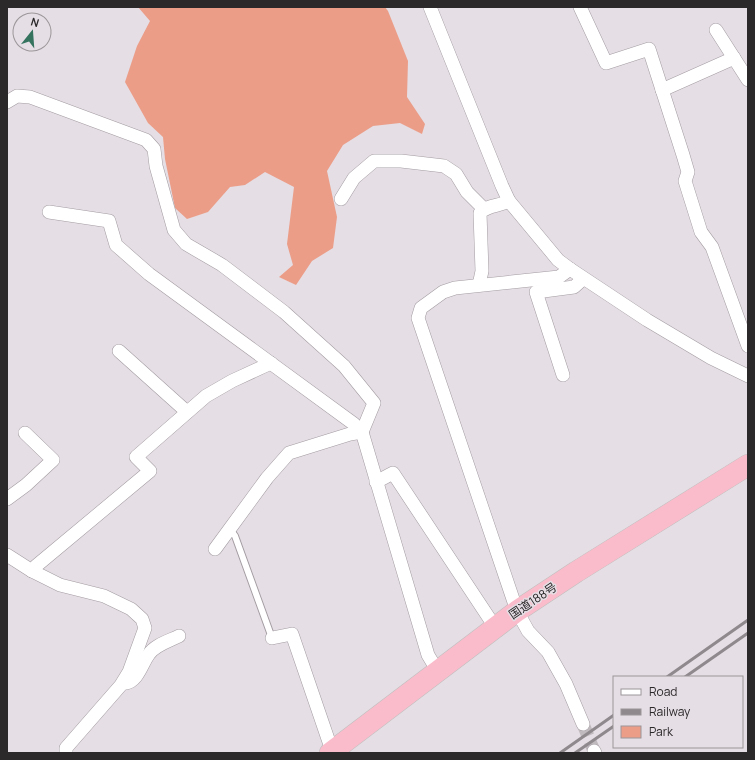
<svg xmlns="http://www.w3.org/2000/svg" width="755" height="760" viewBox="0 0 755 760" font-family="Manrope,'Noto Sans JP',sans-serif">
<style>
.green{fill:#eb9d88}
.lines{fill:none;stroke-linecap:round;stroke-linejoin:round}
.minor-tunnel{stroke:#c0babf;stroke-width:13;stroke-dasharray:13 6;stroke-linecap:butt}
.service-casing{stroke:#a39ca2;stroke-width:8}
.minor-casing{stroke:#a39ca2;stroke-width:14}
.trunk-casing{stroke:#c0bfbf;stroke-width:22}
.service{stroke:#fff;stroke-width:6}
.minor{stroke:#fff;stroke-width:13}
.trunk{stroke:#fabccb;stroke-width:21}
.rail{stroke:#8f898e;stroke-width:3}
.labels{text-anchor:middle;stroke-width:3;stroke-linejoin:round;paint-order:stroke}
.street-label{font-size:12px;fill:#2c292b;stroke:#e5dee4}
</style>
<rect width="100%" height="100%" fill="#e5dee4"/>
<path class="green" d="M138 7H385L388 11 408 61 407 97 425 124 422 134 400 123 373 126 343 145 327 171 337 217 333 248 312 261 296 285 279 277 293 265 287 244 294 187 265 172 245 185 230 187 208 212 187 219 175 208 165 159 163 137 148 123 125 82 137 46 150 21Z"/>
<g class="lines">
<path class="minor-tunnel" d="M583 724 594 751"/>
<g class="service-casing">
<path id="service" d="M230 529 235 536 272 638"/>
</g>
<g class="minor-casing">
<g id="minor">
<path d="M430 7 502 186 509 201 558 260 570 269 647 320 711 358 748 376"/>
<path d="M580 7 606 63 649 49 683 155 688 172 685 181 701 232 712 247 748 346"/>
<path d="M716 30 748 80"/>
<path d="M662 90 734 58"/>
<path d="M7 102 17 96 30 97 146 140 154 149 156 166 174 230 186 244 222 265 284 312 344 366 374 403 362 432 350 434 289 453 267 478 215 549"/>
<path d="M341 199 354 178 374 161H401L444 166 456 174 467 192 484 209"/>
<path d="M49 212 109 221 116 245 149 274 354 424 362 432 428 655 437 670"/>
<path d="M570 269 559 277 455 288 443 292 421 308 418 318 517 611 528 631 548 652 566 684 583 724"/>
<path d="M479 285 482 271 480 213C487 205 500 206 509 201"/>
<path d="M119 351 187 412"/>
<path d="M563 375 536 292 574 287 583 279"/>
<path d="M376 482 393 473 495 627"/>
<path d="M7 499 26 485 53 460 25 433"/>
<path d="M7 555 32 571 60 585 104 596 131 609 142 619 145 628 129 672 121 685 66 748V753"/>
<path d="M32 571 36 566 150 471 136 457 206 396 232 381 271 363"/>
<path d="M272 638 292 634 329 742 334 750"/>
<path d="M126 683C138 681 142 663 149 654 155 645 169 641 179 636"/>
<path d="M594 751 595 753"/>
</g>
</g>
<g class="trunk-casing">
<path id="trunk" d="M330 753 517 611 576 572 748 465"/>
</g>
<use href="#service" class="service"/>
<use href="#minor" class="minor"/>
<use href="#trunk" class="trunk"/>
<g class="rail">
<path d="M667 677 748 620"/>
<path d="M685 677 748 633"/>
<path d="M560 753 614 715"/>
<path d="M575 753 614 726"/>
</g>
</g>
<g class="labels">
<g class="street-label">
<text transform="translate(533 601) rotate(-34)" y="4">国道188号</text>
</g>
</g>
<rect width="755" height="760" fill="none" stroke="#2c292b" stroke-width="16"/>
<rect x="613" y="676" width="130" height="72" fill="#e5dee4" stroke="#9b969a"/>
<rect x="621" y="689" width="20" height="6" fill="#ffffff" stroke="#9b969a"/>
<text x="649" y="696" font-size="12" fill="#2c292b">Road</text>
<rect x="621" y="709" width="20" height="6" fill="#8f898e" stroke="#9b969a"/>
<text x="649" y="716" font-size="12" fill="#2c292b">Railway</text>
<rect x="621" y="726" width="20" height="12" fill="#eb9d88" stroke="#9b969a"/>
<text x="649" y="736" font-size="12" fill="#2c292b">Park</text>
<g transform="translate(32 32) rotate(17)"><circle r="19" fill="#e5dee4" stroke="#9b969a"/>
<path d="M0-3L7 15L0 10L-7 15Z" fill="#35735f"/>
<text y="-6" font-size="11" font-weight="bold" text-anchor="middle" fill="#2c292b">N</text>
</g>
</svg>
